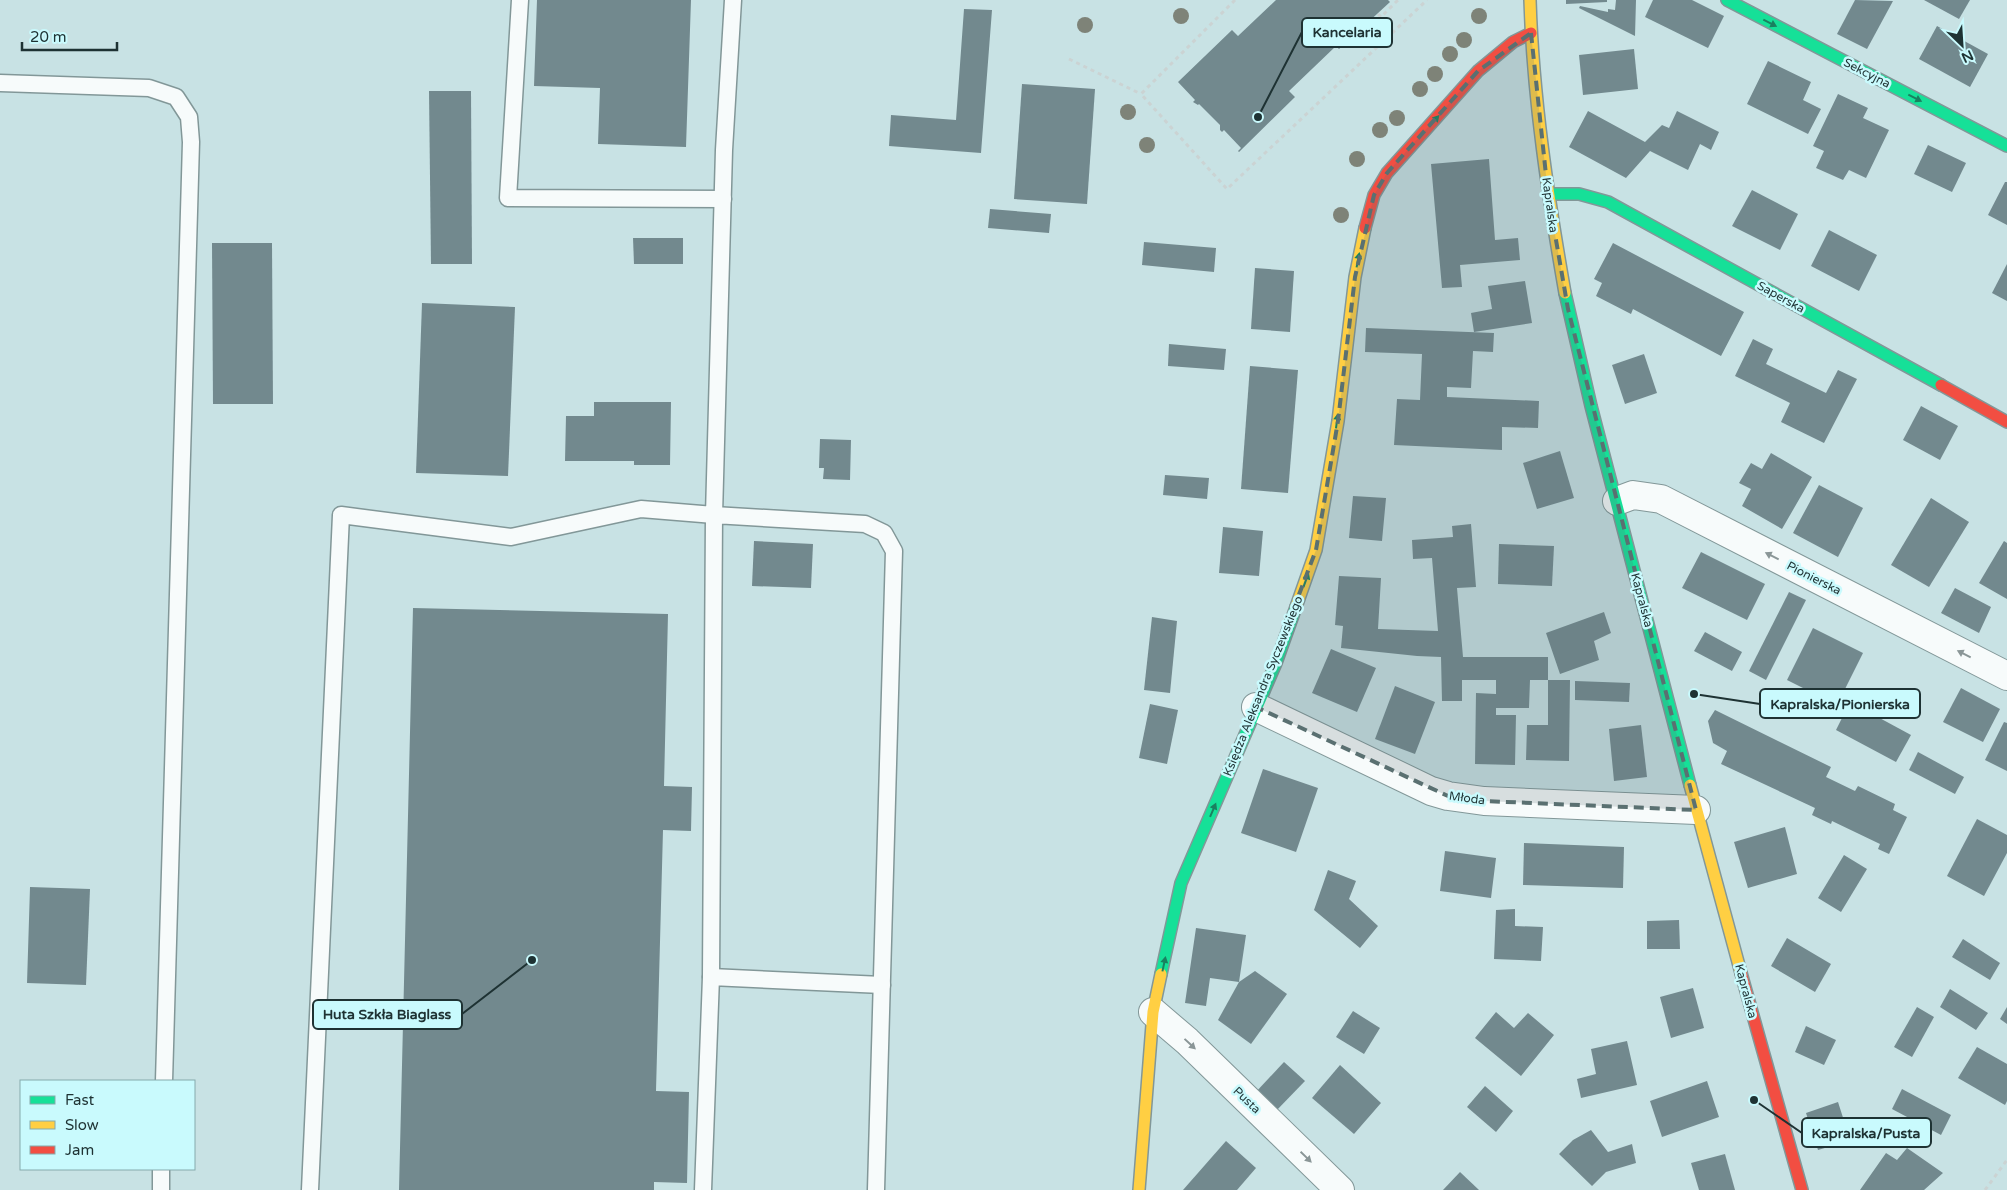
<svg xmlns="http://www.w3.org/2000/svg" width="2007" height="1190" viewBox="0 0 2007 1190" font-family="'Varela Round',sans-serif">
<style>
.building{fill:#72898e}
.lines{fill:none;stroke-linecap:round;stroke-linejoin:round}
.lane-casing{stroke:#829798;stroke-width:19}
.street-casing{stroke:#829798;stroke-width:30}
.fast-casing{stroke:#829798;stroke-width:14}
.slow-casing{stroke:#829798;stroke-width:14}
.jam-casing{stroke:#829798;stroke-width:14}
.path{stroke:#cbd3d3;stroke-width:3;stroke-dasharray:4 4;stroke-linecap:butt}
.lane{stroke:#f7fbfb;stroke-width:16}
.street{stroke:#f7fbfb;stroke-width:28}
.fast{stroke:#16e098;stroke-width:11}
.slow{stroke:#ffcf43;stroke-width:11}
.jam{stroke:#f24e42;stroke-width:11}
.tree{fill:#7e8378}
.oneway{fill:#1a8060}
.oneway2{fill:#8a9697}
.marked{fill:#5a7071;fill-opacity:0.2;stroke:#5a7071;stroke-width:4;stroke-dasharray:10 6;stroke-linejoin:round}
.labels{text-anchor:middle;stroke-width:5;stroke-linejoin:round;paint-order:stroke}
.street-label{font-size:12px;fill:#1e3233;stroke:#c9fafd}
.leader{fill:none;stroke:#1e3233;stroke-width:2}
.callout-dot{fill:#1e3233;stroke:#c9fafd;stroke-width:2}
.callout{fill:#c9fafd;stroke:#1e3233;stroke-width:2}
.callout-label{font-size:14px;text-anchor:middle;font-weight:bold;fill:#1e3233}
</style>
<rect width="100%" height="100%" fill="#c8e2e4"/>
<g class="building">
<path d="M537 0H691L686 147 598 144 600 88 534 86Z"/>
<path d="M1276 0H1388L1390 2 1339 49 1336 46 1289 91 1295 97 1239 152 1238 151 1241 148 1224 130 1222 132 1220 130V125L1199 104 1198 105 1193 102 1195 100 1178 82 1232 30 1238 36Z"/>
<path d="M1566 0H1607V2L1566 4Z"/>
<path d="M1616 0H1636L1635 36 1579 8 1580 6 1608 12V9L1615 10Z"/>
<path d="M1653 0H1692L1724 16 1708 48 1645 17Z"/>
<path d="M1855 0 1893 1 1867 49 1837 34Z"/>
<path d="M1924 0H1970L1959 19Z"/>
<path d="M964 9 992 10 981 153 889 146 891 115 956 120Z"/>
<path d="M1937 26 1988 54 1970 87 1919 59Z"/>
<path d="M1634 49 1638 89 1583 95 1579 55Z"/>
<path d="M1768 61 1811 82 1803 100 1821 109 1808 134 1747 104Z"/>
<path d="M1022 84 1095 89 1087 204 1014 199Z"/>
<path d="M429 91H471L472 264H431Z"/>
<path d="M1838 94 1868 108 1863 118 1889 130 1866 178 1849 170 1843 180 1816 168 1824 151 1813 146Z"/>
<path d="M1588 111 1645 142 1662 125 1669 128 1677 111 1719 132 1711 150 1700 144 1688 170 1650 151 1626 178 1569 147Z"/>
<path d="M1928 145 1966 163 1952 192 1914 174Z"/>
<path d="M1489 159 1495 240 1518 238 1520 260 1460 265 1462 287 1442 288 1431 164Z"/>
<path d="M2005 182H2007V225L1988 215Z"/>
<path d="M1752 190 1798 214 1780 250 1732 226Z"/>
<path d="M990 209 1051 214 1049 233 988 228Z"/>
<path d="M1829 230 1877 255 1859 291 1811 266Z"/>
<path d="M633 238H683V264H634Z"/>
<path d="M1144 242 1216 248 1214 272 1142 265Z"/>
<path d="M212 243H272L273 404H213Z"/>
<path d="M1613 243 1744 312 1721 356 1633 309 1631 314 1596 296 1602 283 1594 279Z"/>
<path d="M2007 264V301L1992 293Z"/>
<path d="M1255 268 1294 271 1290 332 1251 329Z"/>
<path d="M1525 281 1532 323 1474 332 1471 313 1492 309 1488 286Z"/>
<path d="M422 303 515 307 508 476 416 473Z"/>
<path d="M1366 328 1494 333 1493 352 1473 351 1471 388 1447 387V397L1539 401 1538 428 1502 427V450L1394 445 1397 399 1420 400 1422 354 1365 352Z"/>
<path d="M1753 339 1773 349 1766 364 1826 393 1838 370 1857 379 1824 443 1781 422 1790 403 1735 376Z"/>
<path d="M1169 344 1226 349 1224 370 1168 366Z"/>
<path d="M1644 354 1657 393 1625 404 1612 365Z"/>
<path d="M1250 366 1298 370 1288 493 1241 489Z"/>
<path d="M594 402H671L670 465H634V461H565L566 416H594Z"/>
<path d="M1921 406 1958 426 1940 460 1903 440Z"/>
<path d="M820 439 851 440 850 480 823 479 824 468H819Z"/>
<path d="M1560 451 1574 498 1537 509 1523 463Z"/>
<path d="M1771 453 1812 477 1782 529 1742 506 1751 489 1739 483 1751 463 1762 469Z"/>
<path d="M1165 475 1209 478 1207 499 1163 495Z"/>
<path d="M1819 485 1863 508 1838 557 1793 533Z"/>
<path d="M1353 496 1386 498 1382 541 1349 538Z"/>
<path d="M1931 498 1969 522 1929 587 1891 565Z"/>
<path d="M1471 524 1476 587 1457 588 1463 657H1548V680H1530L1529 708H1496V715H1516L1515 765 1475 764 1476 693 1496 694V680H1462V701H1442L1441 657 1417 656 1341 648 1343 626 1335 625 1339 576 1381 578 1378 629 1438 631 1432 558 1413 559 1412 540 1453 537 1452 526Z"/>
<path d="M1223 527 1263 531 1259 576 1219 573Z"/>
<path d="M754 541 813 544 811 588 752 586Z"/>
<path d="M2004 541 2007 543V599L1979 583Z"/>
<path d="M1499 544 1554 546 1552 586 1498 584Z"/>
<path d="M1701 552 1765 584 1747 620 1682 588Z"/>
<path d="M1955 588 1991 607 1979 633 1941 613Z"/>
<path d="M1789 592 1806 600 1766 680 1749 671Z"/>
<path d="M413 608 668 614 664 786 692 787 691 831 663 830 656 1091 689 1092 687 1183 654 1182V1190H399Z"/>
<path d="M1604 612 1611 633 1594 641 1599 660 1560 674 1546 633Z"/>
<path d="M1152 617 1177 621 1170 693 1144 690Z"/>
<path d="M1813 628 1863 653 1837 705 1787 680Z"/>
<path d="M1705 632 1742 652 1732 671 1694 651Z"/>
<path d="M1331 649 1376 668 1357 712 1312 693Z"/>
<path d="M1548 680H1570L1569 761 1526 760 1527 725H1548Z"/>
<path d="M1575 681 1630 683 1629 702 1575 700Z"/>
<path d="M1395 686 1435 702 1415 754 1375 739Z"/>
<path d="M1961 688 2000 709 1983 742 1943 722Z"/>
<path d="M1850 702 1911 735 1896 762 1836 730Z"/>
<path d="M1150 704 1178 710 1167 764 1139 758Z"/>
<path d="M1715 710 1831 767 1826 777 1855 791 1858 786 1895 804 1893 810 1907 817 1889 854 1878 849 1880 844 1832 821 1831 824 1812 815 1815 808 1721 764 1727 751 1713 743 1708 721Z"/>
<path d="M2004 722 2007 723V771L1985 760Z"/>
<path d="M1641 725 1647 777 1614 781 1609 729Z"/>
<path d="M1918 752 1964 777 1955 794 1909 770Z"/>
<path d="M1263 769 1318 788 1296 852 1241 833Z"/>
<path d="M1977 819 2007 835V853L1984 896 1947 876Z"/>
<path d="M1785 827 1797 874 1748 888 1734 842Z"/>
<path d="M1524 843 1624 847 1623 888 1523 885Z"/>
<path d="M1445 851 1496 858 1491 898 1440 891Z"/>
<path d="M1844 855 1867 869 1841 912 1818 898Z"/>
<path d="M1328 870 1356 881 1349 899 1378 926 1360 948 1314 910Z"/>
<path d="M30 887 90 889 86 985 27 983Z"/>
<path d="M1515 909V926L1543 927 1541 961 1494 959 1496 910Z"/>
<path d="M1679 920 1680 949H1647V921Z"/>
<path d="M1196 928 1246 935 1239 982 1210 978 1206 1006 1185 1003Z"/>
<path d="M1787 938 1831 964 1815 992 1771 966Z"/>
<path d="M1963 939 2000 963 1990 980 1952 957Z"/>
<path d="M1255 971 1287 994 1251 1044 1218 1020 1239 982Z"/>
<path d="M1693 988 1704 1028 1671 1038 1660 997Z"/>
<path d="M1950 989 1988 1013 1976 1030 1940 1007Z"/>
<path d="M1917 1007 1934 1017 1912 1057 1894 1047Z"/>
<path d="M2007 1007V1024L2000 1019Z"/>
<path d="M1353 1011 1380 1028 1364 1054 1336 1037Z"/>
<path d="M1496 1012 1514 1028 1528 1013 1554 1035 1521 1076 1475 1038Z"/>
<path d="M1806 1026 1836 1040 1824 1065 1795 1052Z"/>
<path d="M1627 1041 1637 1085 1581 1098 1577 1079 1596 1074 1591 1049Z"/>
<path d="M1977 1047 2007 1064V1101L2005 1105 1958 1078Z"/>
<path d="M1284 1062 1305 1081 1275 1112 1255 1093Z"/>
<path d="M1340 1065 1381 1103 1354 1134 1312 1098Z"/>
<path d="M1707 1081 1719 1117 1662 1137 1650 1101Z"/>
<path d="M1485 1086 1513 1111 1496 1132 1467 1107Z"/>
<path d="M1902 1089 1951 1115 1941 1135 1892 1109Z"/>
<path d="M1838 1102 1846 1127 1858 1124 1862 1137 1818 1150 1806 1113Z"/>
<path d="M1591 1130 1608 1152 1632 1144 1636 1163 1606 1172 1592 1186 1559 1154 1573 1140Z"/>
<path d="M1226 1141 1256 1168 1237 1190H1183Z"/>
<path d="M1907 1148 1943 1173 1924 1190H1860L1886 1153 1897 1160Z"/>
<path d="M1725 1154 1735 1190H1699L1691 1163Z"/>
<path d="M1460 1172 1479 1190H1443Z"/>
</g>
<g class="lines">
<g class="lane-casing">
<g id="lane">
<path d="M520 0 508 198 723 199"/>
<path d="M0 83 149 88 176 97 189 117 191 142 164 1081"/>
<path d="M711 977 714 515 865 524 884 533 894 551 876 1190"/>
<path d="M161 1190V1169"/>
<path d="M310 1190 341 515 511 537 641 509 714 515 724 150 733 0"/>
<path d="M703 1190 711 977 882 985"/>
</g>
</g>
<g class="street-casing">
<g id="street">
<path d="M1617 501 1633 495 1661 499 2007 676"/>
<path d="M1256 707 1431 791 1448 796 1484 801 1696 810"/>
<path d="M1153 1012 1187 1041 1340 1190"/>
</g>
</g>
<g class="fast-casing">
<g id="fast">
<path d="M1727 0 2007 146"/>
<path d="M1548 194H1579L1608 202 1941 385"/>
<path d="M1565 293 1591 406 1690 785"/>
<path d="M1161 974 1181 883 1276 663 1296 607"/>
</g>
</g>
<g class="slow-casing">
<g id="slow">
<path d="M1530 0C1533 98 1548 196 1565 293"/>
<path d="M1296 607 1316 550 1338 421 1355 277 1365 228"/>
<path d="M1690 785 1741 973"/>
<path d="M1139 1190 1153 1012 1161 974"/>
</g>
</g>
<g class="jam-casing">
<g id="jam">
<path d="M1365 228 1374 195 1387 173 1478 71 1513 42 1531 33"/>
<path d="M1941 385 2007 422"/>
<path d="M1741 973 1802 1190"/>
</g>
</g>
<g class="path">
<path d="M1235 0 1141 94 1227 189 1427 0"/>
<path d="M1378 14 1381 17 1398 0"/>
<path d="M1069 59 1141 94"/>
<path d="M1985 1190 2007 1160"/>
</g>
<use href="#lane" class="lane"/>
<use href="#street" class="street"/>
<use href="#fast" class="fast"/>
<use href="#slow" class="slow"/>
<use href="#jam" class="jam"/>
</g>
<g class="tree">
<circle cx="1181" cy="16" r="8"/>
<circle cx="1479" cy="16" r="8"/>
<circle cx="1085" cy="25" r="8"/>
<circle cx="1464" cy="40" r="8"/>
<circle cx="1450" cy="54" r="8"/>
<circle cx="1435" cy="74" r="8"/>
<circle cx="1420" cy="89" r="8"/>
<circle cx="1128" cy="112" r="8"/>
<circle cx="1397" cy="118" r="8"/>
<circle cx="1380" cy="130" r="8"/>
<circle cx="1147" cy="145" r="8"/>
<circle cx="1357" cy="159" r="8"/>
<circle cx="1341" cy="215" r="8"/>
</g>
<defs><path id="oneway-solid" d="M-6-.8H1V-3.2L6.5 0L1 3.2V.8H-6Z" transform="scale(1.25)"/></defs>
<g class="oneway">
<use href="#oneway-solid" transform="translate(1770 23) rotate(27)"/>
<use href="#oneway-solid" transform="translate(1915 98) rotate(27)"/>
<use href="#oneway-solid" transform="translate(1434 121) rotate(-48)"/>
<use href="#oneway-solid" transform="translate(1358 260) rotate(-79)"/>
<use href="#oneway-solid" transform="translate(1337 421) rotate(-82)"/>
<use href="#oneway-solid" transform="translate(1306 580) rotate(-70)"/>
<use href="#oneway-solid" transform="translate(1213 810) rotate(-67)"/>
<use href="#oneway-solid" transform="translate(1164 964) rotate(-78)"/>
</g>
<g class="oneway2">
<use href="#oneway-solid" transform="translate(1772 556) rotate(-153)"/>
<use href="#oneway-solid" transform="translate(1964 654) rotate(-153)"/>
<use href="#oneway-solid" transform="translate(1190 1044) rotate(43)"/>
<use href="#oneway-solid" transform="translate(1306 1157) rotate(44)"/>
</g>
<path class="marked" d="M1531 33 1548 194 1568 309 1696 810 1484 801 1448 796 1256 707 1316 550 1338 421 1355 277 1374 195 1387 173 1478 71Z"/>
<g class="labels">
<g class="street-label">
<text transform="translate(1867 73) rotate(27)" y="4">Sekcyjna</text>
<text transform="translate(1550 205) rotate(82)" y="4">Kapralska</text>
<text transform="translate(1781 297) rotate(29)" y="4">Saperska</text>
<text transform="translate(1814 578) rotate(27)" y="4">Pionierska</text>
<text transform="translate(1642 600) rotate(75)" y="4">Kapralska</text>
<text transform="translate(1263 686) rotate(-68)" y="4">Księdza Aleksandra Syczewskiego</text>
<text transform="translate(1467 798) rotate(8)" y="4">Młoda</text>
<text transform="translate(1746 991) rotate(75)" y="4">Kapralska</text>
<text transform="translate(1247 1100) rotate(44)" y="4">Pusta</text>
</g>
</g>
<path class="leader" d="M1258 117L1302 32M1694 694L1760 704M532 960L462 1014M1754 1100L1802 1133"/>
<g class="callout-dot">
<circle cx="1258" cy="117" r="5"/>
<circle cx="1694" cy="694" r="5"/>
<circle cx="532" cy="960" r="5"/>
<circle cx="1754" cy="1100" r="5"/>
</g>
<g class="callout">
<rect x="1302" y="18" width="90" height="29" rx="5"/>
<rect x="1760" y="689" width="160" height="29" rx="5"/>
<rect x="313" y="1000" width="149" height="29" rx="5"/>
<rect x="1802" y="1118" width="129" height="29" rx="5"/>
</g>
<g class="callout-label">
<text x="1347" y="37">Kancelaria</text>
<text x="1840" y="709">Kapralska/Pionierska</text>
<text x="387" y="1019">Huta Szkła Biaglass</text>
<text x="1866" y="1138">Kapralska/Pusta</text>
</g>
<rect x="20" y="1080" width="175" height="90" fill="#c9fafd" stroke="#85aaac"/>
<rect x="30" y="1096" width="25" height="8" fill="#16e098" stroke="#85aaac"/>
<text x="65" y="1105" font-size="15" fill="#1e3233">Fast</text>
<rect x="30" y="1121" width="25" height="8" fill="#ffcf43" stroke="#85aaac"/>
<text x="65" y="1130" font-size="15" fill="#1e3233">Slow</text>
<rect x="30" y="1146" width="25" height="8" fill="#f24e42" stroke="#85aaac"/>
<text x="65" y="1155" font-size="15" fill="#1e3233">Jam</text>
<g transform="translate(1962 45) rotate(155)" stroke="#c9fafd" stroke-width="4" paint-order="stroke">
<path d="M0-4L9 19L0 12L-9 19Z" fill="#1e3233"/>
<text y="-8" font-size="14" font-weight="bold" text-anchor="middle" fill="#1e3233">N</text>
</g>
<path d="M22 42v8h95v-8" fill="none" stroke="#1e3233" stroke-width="2.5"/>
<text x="30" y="42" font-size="15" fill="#1e3233" stroke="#c9fafd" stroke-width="4" paint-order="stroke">20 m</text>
</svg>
